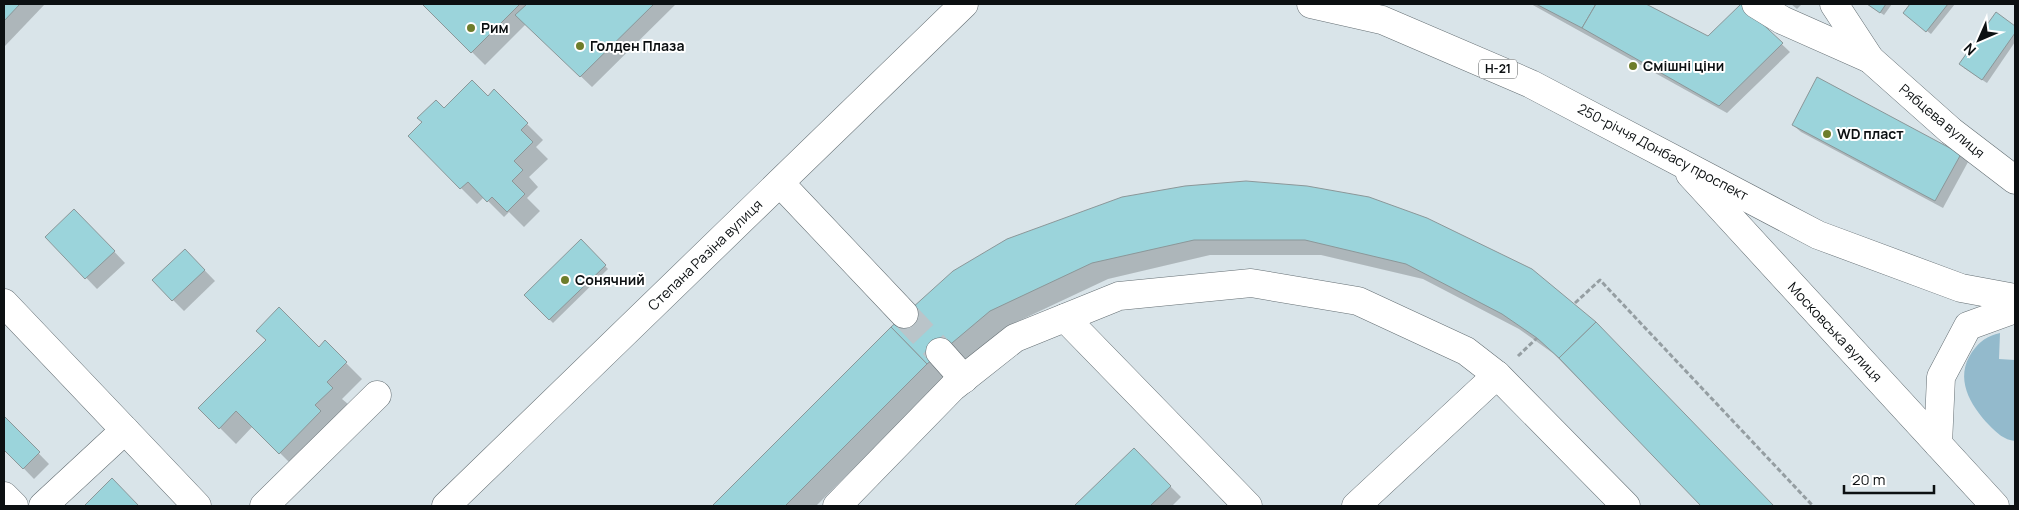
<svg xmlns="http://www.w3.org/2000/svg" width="2019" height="510" viewBox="0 0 2019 510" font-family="Manrope,sans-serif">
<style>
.green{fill:#93bacc}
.shadow{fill:#0003}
.building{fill:#9bd4db;stroke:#8b9799}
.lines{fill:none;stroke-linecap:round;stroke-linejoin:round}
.minor-tunnel{stroke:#bac4c9;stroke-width:28;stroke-dasharray:28 14;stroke-linecap:butt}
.minor-casing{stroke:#646e73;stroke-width:29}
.major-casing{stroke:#646e73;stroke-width:29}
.path{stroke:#959ea2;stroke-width:3;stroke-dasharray:5 2.5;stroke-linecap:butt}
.minor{stroke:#fff;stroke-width:28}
.major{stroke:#fff;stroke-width:28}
.poi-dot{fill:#6e7d2b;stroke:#fff;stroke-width:2}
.labels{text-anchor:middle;stroke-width:4;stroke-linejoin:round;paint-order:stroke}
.shield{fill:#fff;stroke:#555859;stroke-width:1}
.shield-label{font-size:12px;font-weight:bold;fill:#0c1012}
.poi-label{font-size:14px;font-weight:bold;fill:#0c1012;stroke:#fff;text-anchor:start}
.street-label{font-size:14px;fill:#0c1012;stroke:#fff}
</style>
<rect width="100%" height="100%" fill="#d9e4e9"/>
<path class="green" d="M2000 333 1999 359 2015 360V441C2004 440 1997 433 1989 425 1970 405 1954 378 1972 352 1980 341 1987 336 2000 333Z"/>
<g class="shadow">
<path d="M4 4H45L4 47Z"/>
<path d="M424 4H676L592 87 526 24 485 65Z"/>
<path d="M1531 4H1643L1708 38 1742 6 1790 52 1727 113Z"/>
<path d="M1791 4H1802L1797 9Z"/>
<path d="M1867 4H1892L1884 15Z"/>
<path d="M1911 4H1955L1931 34 1904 13Z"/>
<path d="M1996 14 2015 27V42L1987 83 1964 68Z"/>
<path d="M494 91 543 140 536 147 548 159 529 177 538 187 527 198 540 211 524 227 509 212 504 217 484 197 477 204 409 136 444 110 488 98Z"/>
<path d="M1793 125 1960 155 1968 162 1943 208 1801 132Z"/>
<path d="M1246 182 1612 339 1773 506H1703L1554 354 1519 329 1423 279 1321 255H1210L1108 279 1006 327 943 379 816 506H714L905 315Z"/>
<path d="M85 221 125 263 97 289 47 237Z"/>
<path d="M581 241 608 269 553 323 525 295Z"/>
<path d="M185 250 215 281 184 311 153 280Z"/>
<path d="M325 342 362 379 342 399 348 404 330 422 296 469 253 426 236 444 200 408 319 349Z"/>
<path d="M4 418 49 464 34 479 4 448Z"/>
<path d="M1134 450 1181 497 1172 506H1076Z"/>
<path d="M112 480 138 506H85Z"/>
</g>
<g class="building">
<path d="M4 4H20L4 21Z"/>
<path d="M422 4H520L471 53Z"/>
<path d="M527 4H654L580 77 515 15Z"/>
<path d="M1536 4H1596L1582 28Z"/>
<path d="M1596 4H1646L1708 36 1741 4 1783 43 1719 106 1582 28Z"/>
<path d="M1867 4H1886L1880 13Z"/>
<path d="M1910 4H1948L1926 32 1903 13Z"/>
<path d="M1996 12 2015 26V33L1982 80 1959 64Z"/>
<path d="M1817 77 1961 154 1935 201 1792 125Z"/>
<path d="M472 80 488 96 494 89 528 123 521 130 533 142 514 161 523 170 512 181 525 194 507 212 492 197 487 202 468 182 460 189 408 136 422 122 417 118 436 100 444 108Z"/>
<path d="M1246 181 1307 186 1369 197 1427 218 1532 269 1596 322 1559 358 1537 338 1502 314 1406 264 1305 240H1194L1092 263 990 311 927 364 891 327 953 271 1007 239 1122 197 1185 186Z"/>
<path d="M74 209 115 251 85 279 45 237Z"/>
<path d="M581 239 606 265 549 320 524 295Z"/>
<path d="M185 249 205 270 172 301 152 280Z"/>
<path d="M279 307 319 347 325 340 347 362 327 382 333 388 315 405 321 411 279 454 236 411 219 429 198 408 266 340 256 331Z"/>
<path d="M1596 322 1774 506H1701L1559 358Z"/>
<path d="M891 327 927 364 785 506H712Z"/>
<path d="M4 416 40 452 23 469 4 450Z"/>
<path d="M1134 448 1171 486 1150 506H1074Z"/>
<path d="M112 478 139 506H84Z"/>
</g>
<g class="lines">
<path class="minor-tunnel" d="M904 314 940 352"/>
<g class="minor-casing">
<g id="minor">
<path d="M1756 4 1782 20 1870 59"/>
<path d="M1834 4 1870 59 1951 131 2015 180"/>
<path d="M780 183 904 314"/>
<path d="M4 303 197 506"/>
<path d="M1065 318 1248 506"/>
<path d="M940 352 964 379"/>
<path d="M4 496 14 506"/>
<path d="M43 506 125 430"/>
<path d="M264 506 377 395"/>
<path d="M446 506 964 4"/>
<path d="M837 506 953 387 1015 338 1119 296 1251 283 1358 301 1466 351 1497 375 1626 506"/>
<path d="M1356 506 1497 375"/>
</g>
</g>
<g class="major-casing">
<g id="major">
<path d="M1311 4 1382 20 1531 84 1818 235 1961 288 2015 298"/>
<path d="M1690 174 1995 506"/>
<path d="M1938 444 1941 377 1968 326 2015 309"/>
</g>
</g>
<g class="path">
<path d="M1575 303 1600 280 1813 506"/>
<path d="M1518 356 1537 338"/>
</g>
<use href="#minor" class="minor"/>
<use href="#major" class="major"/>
</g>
<g class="poi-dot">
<circle cx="471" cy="28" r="5"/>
<circle cx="580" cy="46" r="5"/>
<circle cx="1633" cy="66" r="5"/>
<circle cx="1827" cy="134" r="5"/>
<circle cx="565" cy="280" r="5"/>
</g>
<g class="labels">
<rect class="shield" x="1479" y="59.5" width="38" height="19" rx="4"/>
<g class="shield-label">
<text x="1498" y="73">Н-21</text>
</g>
<g class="poi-label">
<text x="481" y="33">Рим</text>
<text x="590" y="51">Голден Плаза</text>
<text x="1643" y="71">Смішні ціни</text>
<text x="1837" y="139">WD пласт</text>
<text x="575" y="285">Сонячний</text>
</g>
<g class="street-label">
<text transform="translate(1942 121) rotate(40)" y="5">Рябцева вулиця</text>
<text transform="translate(1663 152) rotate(28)" y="5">250-річчя Донбасу проспект</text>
<text transform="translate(705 255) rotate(-44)" y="5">Степана Разіна вулиця</text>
<text transform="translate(1835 332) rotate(47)" y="5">Московська вулиця</text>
</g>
</g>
<rect width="2019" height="510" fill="none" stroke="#0c1012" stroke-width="10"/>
<g transform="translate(1979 40) rotate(225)" stroke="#ffffff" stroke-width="4" paint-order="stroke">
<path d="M0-4L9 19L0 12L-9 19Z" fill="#0c1012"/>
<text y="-8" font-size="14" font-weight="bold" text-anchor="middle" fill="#0c1012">N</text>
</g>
<path d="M1844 485v8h90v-8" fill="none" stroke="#0c1012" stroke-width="2.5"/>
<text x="1852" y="485" font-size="15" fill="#0c1012" stroke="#ffffff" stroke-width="4" paint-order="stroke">20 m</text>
</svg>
